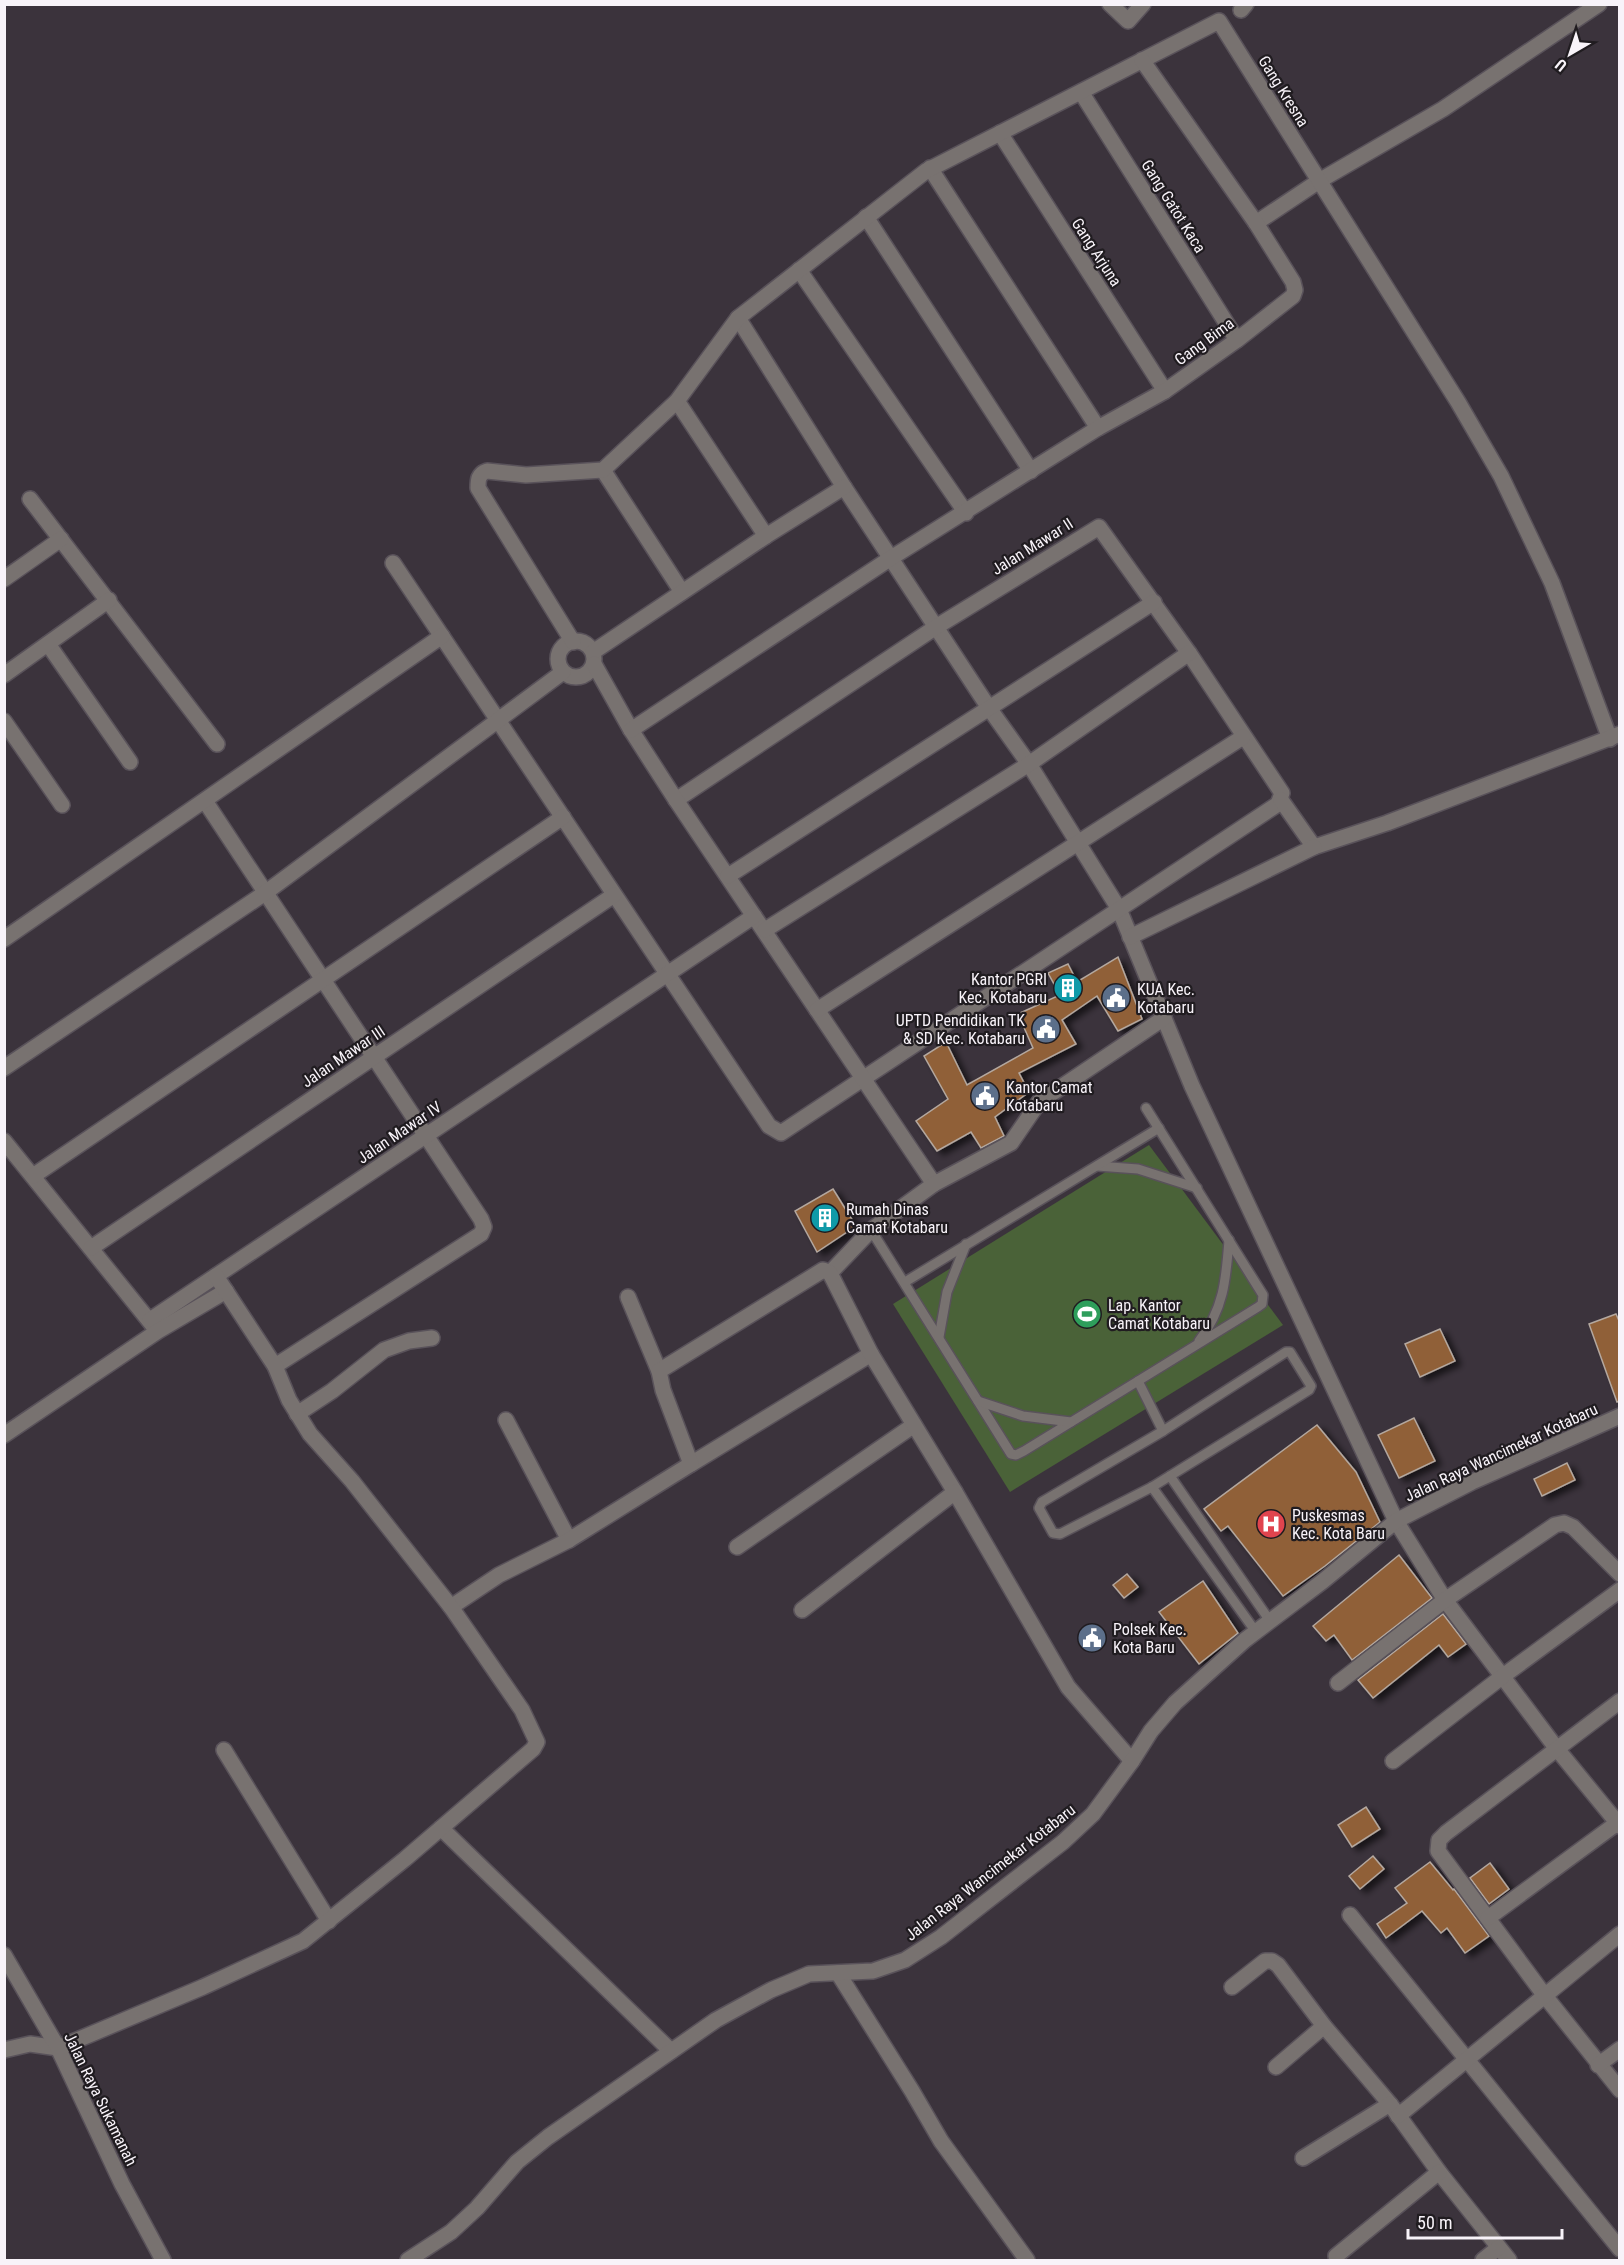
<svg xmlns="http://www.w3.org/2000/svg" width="1624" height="2265" viewBox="0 0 1624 2265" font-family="'Roboto Condensed',sans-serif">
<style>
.green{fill:#4a6238}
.building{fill:#906038;stroke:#b4a89f;stroke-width:1.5;filter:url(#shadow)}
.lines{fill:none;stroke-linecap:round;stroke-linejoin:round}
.service-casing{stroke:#59525a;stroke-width:12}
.minor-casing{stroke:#59525a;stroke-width:18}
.tertiary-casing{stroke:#59525a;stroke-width:18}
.service{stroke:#787270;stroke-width:9}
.minor{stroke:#787270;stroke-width:15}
.tertiary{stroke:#787270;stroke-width:15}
.labels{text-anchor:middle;stroke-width:4.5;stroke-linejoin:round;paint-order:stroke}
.street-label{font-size:16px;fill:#f8f3f9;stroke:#201c20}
.poi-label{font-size:16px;fill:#f8f3f9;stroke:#201c20;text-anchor:start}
</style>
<defs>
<filter id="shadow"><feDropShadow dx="6" dy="4" stdDeviation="3" flood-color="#0009"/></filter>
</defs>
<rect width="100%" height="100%" fill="#3b333c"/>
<path class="green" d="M1149 1145 1283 1325 1010 1492 893 1304Z"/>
<g class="building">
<path d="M1118 957 1142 1019 1118 1031 1097 996 1062 1020 1076 1044 1019 1073 1029 1092 995 1117 1004 1136 981 1148 971 1132 937 1151 916 1121 948 1099 924 1056 946 1042 967 1085 1033 1048 1018 1014 1060 995 1048 973 1068 964 1077 982Z"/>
<path d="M833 1189 856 1226 817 1252 795 1211Z"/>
<path d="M1616 1314 1620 1323V1401L1617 1402 1589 1324Z"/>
<path d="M1440 1329 1455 1361 1420 1377 1405 1344Z"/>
<path d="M1414 1418 1435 1461 1399 1478 1378 1435Z"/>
<path d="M1317 1425 1356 1472 1380 1522 1325 1566 1283 1596 1228 1526 1221 1531 1204 1509Z"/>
<path d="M1567 1463 1575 1480 1542 1496 1534 1479Z"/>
<path d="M1399 1555 1432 1598 1352 1660 1334 1635 1326 1641 1313 1626Z"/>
<path d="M1127 1574 1138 1587 1124 1598 1113 1585Z"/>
<path d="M1203 1581 1238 1633 1199 1664 1159 1612Z"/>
<path d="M1443 1614 1466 1644 1448 1657 1439 1645 1373 1698 1358 1680Z"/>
<path d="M1366 1807 1380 1829 1352 1847 1338 1825Z"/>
<path d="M1373 1856 1384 1869 1360 1889 1349 1876Z"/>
<path d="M1430 1862 1453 1890 1454 1889 1489 1936 1465 1953 1447 1928 1441 1933 1422 1911 1386 1938 1377 1924 1407 1903 1395 1888Z"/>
<path d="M1490 1863 1509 1889 1489 1904 1470 1878Z"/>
</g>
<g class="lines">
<g class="service-casing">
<g id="service">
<path d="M1097 1166 1138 1169 1197 1188"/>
<path d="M871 1230 1011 1454 1016 1455 1024 1451 1138 1381 1163 1431"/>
<path d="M905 1282 1159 1128"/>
<path d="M939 1337 947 1292 966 1244"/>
<path d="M1199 1341C1224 1309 1226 1279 1229 1240"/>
<path d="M1286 1352H1290L1311 1386 1309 1390 1152 1487 1060 1534 1053 1533 1039 1508 1042 1502 1163 1431Z"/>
<path d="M1138 1381 1258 1307 1262 1304 1263 1295 1146 1108"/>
<path d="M978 1401 1023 1416 1071 1422"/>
<path d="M1170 1476 1270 1621"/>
<path d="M1152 1487 1256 1632"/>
</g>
</g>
<g class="minor-casing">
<g id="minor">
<path d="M1110 4 1128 21 1143 4"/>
<path d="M1241 10 1246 4"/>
<path d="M1081 92 1237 340"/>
<path d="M1000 133 1165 391"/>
<path d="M930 168 1098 428"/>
<path d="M866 217 1031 471"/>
<path d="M1256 223 1319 181 1443 109 1599 4"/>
<path d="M799 270 966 513"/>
<path d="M738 318 844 487 989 708 1029 764 1119 909 1192 1086 1396 1521 1445 1600 1557 1749 1620 1826"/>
<path d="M677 401 766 536"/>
<path d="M603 470 682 592"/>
<path d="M30 499 217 744"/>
<path d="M393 563 769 1126 781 1133 1278 804 1282 793 1189 653 1099 527 936 627 676 800"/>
<path d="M4 579 61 539"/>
<circle cx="576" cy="659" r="18"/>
<path d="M573 642 478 488C478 480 478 474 487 471L526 475 603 470 677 401 738 318 926 171 1219 21 1458 402 1501 476 1552 583 1610 739"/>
<path d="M48 644 130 762"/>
<path d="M593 652 766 536 844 487"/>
<path d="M594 664 631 730 676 800 934 1184"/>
<path d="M4 675 109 600"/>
<path d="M4 721 62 805"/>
<path d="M631 730 891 558 1098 428 1165 391 1237 340 1293 296 1295 290 1293 282 1256 223 1142 60"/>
<path d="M1281 800 1314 847 1387 823 1620 734"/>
<path d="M205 801 481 1219 484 1227 481 1234 275 1366"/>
<path d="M728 876 1154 602"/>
<path d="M765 930 1029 764 1189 653"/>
<path d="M1130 937 1314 847"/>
<path d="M4 939 442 636"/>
<path d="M817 1010 1243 737"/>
<path d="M4 1068 265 893 563 672"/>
<path d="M4 1141 155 1328"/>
<path d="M33 1176 563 817"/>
<path d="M91 1248 614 895"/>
<path d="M830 1273 871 1230 934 1184 1011 1143 1039 1102 1164 1018"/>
<path d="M628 1297 659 1371"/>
<path d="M150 1320 754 916"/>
<path d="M297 1414 332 1391 384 1350 409 1341 432 1338"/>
<path d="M506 1420 569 1540"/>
<path d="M4 1435 158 1331 226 1291"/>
<path d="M691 1464 871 1354"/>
<path d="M737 1547 914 1425"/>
<path d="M451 1607 499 1575 569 1540 691 1464 663 1390 659 1371 823 1270 830 1273 871 1354 955 1492 1068 1687 1132 1761"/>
<path d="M802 1610 955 1492"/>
<path d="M1338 1683 1445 1600 1555 1525 1564 1523 1573 1527 1620 1574"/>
<path d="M1620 1701 1446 1833 1439 1840 1438 1851 1545 1996 1620 2090"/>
<path d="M224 1750 329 1921"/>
<path d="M1393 1761 1503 1676 1620 1590"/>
<path d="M441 1828 671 2051"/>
<path d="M1350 1915 1620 2249"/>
<path d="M1488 1918 1620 1821"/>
<path d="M838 1973 912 2091 941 2141 1027 2260"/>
<path d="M1232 1987 1265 1961H1272L1278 1965 1324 2026 1390 2104 1439 2172 1509 2260"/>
<path d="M4 2050 30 2044 58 2048 203 1987 303 1941 405 1859 533 1749 537 1742 522 1710 451 1607 352 1481 310 1434 289 1400 275 1366 216 1276"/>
<path d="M1598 2065 1620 2049"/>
<path d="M1276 2067 1324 2026"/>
<path d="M1398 2116 1620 1934"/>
<path d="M1303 2158 1390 2104"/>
<path d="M1337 2260 1336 2256 1439 2172"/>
<path d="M1483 2260 1498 2248"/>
</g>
</g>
<g class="tertiary-casing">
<g id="tertiary">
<path d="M4 1955 58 2048 122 2184 163 2260"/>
<path d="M408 2260 451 2232 477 2208 517 2162 548 2137 716 2020 771 1990 809 1974 873 1971 905 1960 941 1937 1063 1842 1093 1814 1132 1761 1151 1731 1175 1703 1245 1640 1323 1581 1396 1521 1472 1482 1620 1416"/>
</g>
</g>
<use href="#service" class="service"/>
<use href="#minor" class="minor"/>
<use href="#tertiary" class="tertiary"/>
</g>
<defs>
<g id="building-disc" transform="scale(1.5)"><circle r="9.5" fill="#0f9aa8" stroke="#201c20"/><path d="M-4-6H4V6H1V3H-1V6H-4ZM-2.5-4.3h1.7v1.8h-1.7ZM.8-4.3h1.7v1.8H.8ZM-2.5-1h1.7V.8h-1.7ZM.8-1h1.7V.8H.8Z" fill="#fff"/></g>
<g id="civic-disc" transform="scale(1.5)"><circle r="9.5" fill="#5c6f8a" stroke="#201c20"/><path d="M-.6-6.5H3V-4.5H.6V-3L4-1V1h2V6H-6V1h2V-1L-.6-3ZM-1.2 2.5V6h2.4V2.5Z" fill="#fff"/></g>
<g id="stadium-disc" transform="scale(1.5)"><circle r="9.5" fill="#2e9e5b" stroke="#201c20"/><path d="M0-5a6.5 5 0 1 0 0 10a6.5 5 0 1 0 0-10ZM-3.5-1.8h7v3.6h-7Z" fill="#fff"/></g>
<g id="hospital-disc" transform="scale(1.5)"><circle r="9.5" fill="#e0444e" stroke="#201c20"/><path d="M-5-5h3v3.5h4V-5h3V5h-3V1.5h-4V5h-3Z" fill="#fff"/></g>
</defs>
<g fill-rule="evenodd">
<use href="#building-disc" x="1068" y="988"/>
<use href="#civic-disc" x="1116" y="998"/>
<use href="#civic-disc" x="1046" y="1029"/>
<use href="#civic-disc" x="985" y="1096"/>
<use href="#building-disc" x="825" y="1218"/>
<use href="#stadium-disc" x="1087" y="1314"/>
<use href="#hospital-disc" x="1271" y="1524"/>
<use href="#civic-disc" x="1092" y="1638"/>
</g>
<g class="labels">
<g class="street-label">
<text transform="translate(1284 91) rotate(58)" y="6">Gang Kresna</text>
<text transform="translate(1174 206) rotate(58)" y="6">Gang Gatot Kaca</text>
<text transform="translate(1097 252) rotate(57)" y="6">Gang Arjuna</text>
<text transform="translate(1204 341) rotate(-36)" y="6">Gang Bima</text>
<text transform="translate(1032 546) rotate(-32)" y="6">Jalan Mawar II</text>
<text transform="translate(343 1056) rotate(-34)" y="6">Jalan Mawar III</text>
<text transform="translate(399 1132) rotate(-34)" y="6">Jalan Mawar IV</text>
<text transform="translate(1501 1452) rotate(-25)" y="6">Jalan Raya Wancimekar Kotabaru</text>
<text transform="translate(990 1872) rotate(-38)" y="6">Jalan Raya Wancimekar Kotabaru</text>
<text transform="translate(101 2099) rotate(64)" y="6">Jalan Raya Sukamanah</text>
</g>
<g class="poi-label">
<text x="1047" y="985" text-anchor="end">Kantor PGRI<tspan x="1047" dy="18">Kec. Kotabaru</tspan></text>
<text x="1137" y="995">KUA Kec.<tspan x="1137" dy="18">Kotabaru</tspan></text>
<text x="1025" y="1026" text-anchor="end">UPTD Pendidikan TK<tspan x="1025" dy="18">&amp; SD Kec. Kotabaru</tspan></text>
<text x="1006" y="1093">Kantor Camat<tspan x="1006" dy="18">Kotabaru</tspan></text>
<text x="846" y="1215">Rumah Dinas<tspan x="846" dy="18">Camat Kotabaru</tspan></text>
<text x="1108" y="1311">Lap. Kantor<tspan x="1108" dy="18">Camat Kotabaru</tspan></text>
<text x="1292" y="1521">Puskesmas<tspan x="1292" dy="18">Kec. Kota Baru</tspan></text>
<text x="1113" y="1635">Polsek Kec.<tspan x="1113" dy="18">Kota Baru</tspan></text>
</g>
</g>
<rect width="1624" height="2265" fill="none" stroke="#f8f3f9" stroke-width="12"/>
<g transform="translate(1570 54) rotate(219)" stroke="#201c20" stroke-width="4.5" paint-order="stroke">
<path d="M0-4.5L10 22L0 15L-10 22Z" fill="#f8f3f9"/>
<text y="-9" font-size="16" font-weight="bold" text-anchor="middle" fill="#f8f3f9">U</text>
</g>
<path d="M1408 2229v9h154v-9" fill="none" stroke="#f8f3f9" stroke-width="3"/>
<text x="1417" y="2229" font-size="18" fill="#f8f3f9" stroke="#201c20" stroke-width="4.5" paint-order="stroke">50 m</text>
</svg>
